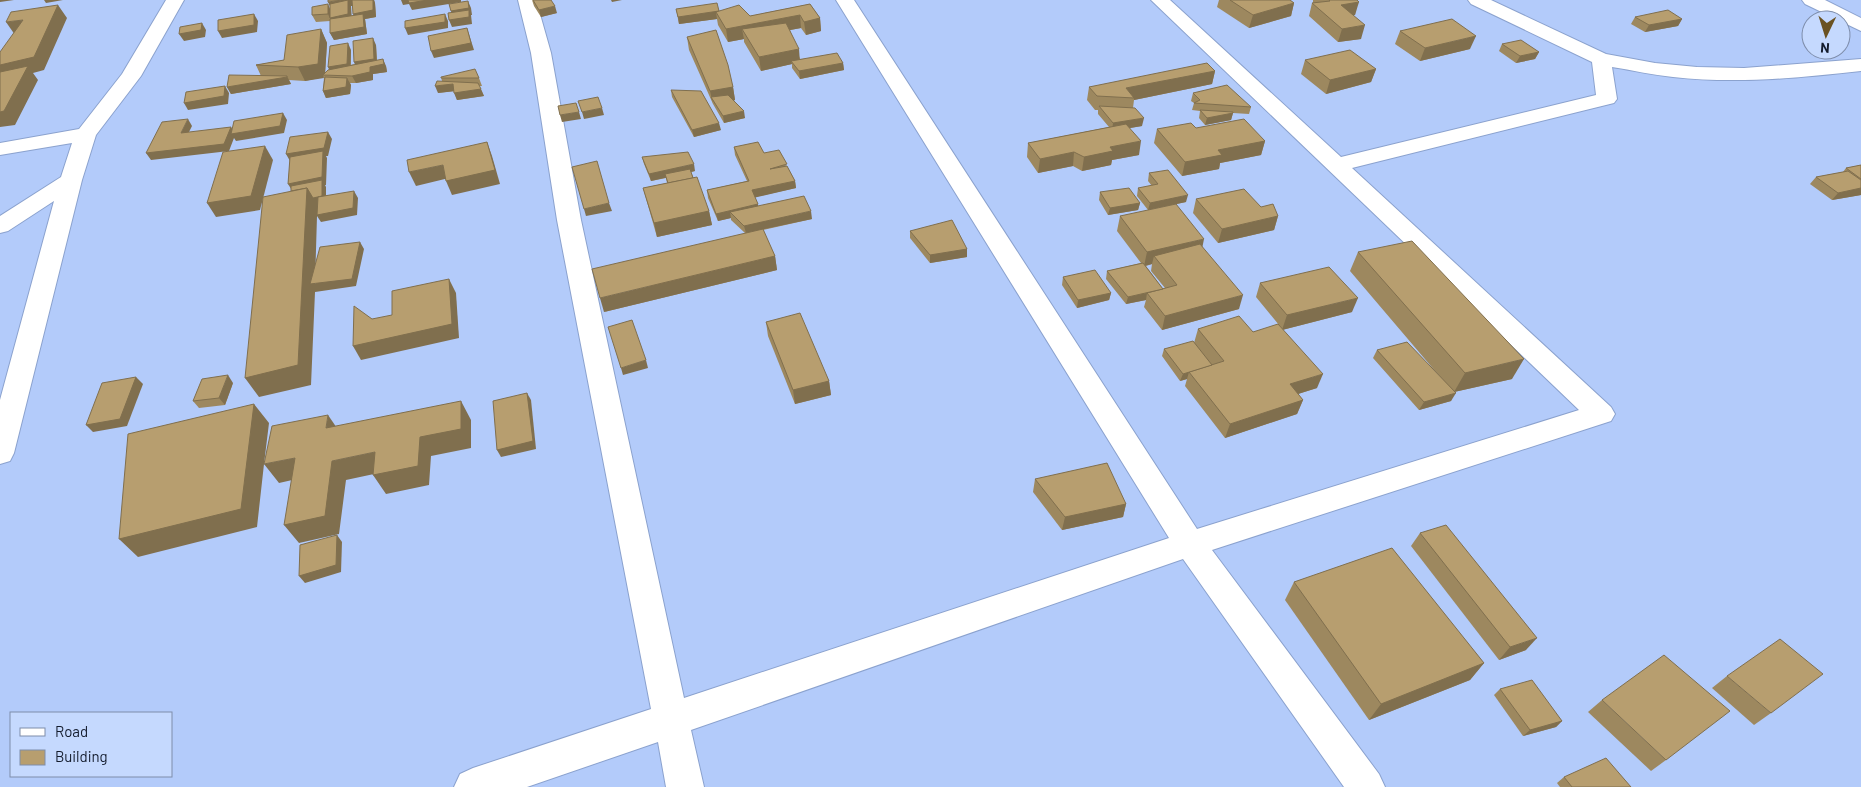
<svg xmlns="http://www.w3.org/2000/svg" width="1861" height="787" viewBox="0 0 1861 787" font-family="Barlow,sans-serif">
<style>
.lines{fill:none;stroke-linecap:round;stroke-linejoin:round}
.minor-casing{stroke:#8ba2ce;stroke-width:2}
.minor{fill:#fff;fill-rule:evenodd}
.wall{fill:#9d885f;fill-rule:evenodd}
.shaded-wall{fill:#806f4e}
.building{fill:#b79e6f;stroke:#806f4e}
</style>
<rect width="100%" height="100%" fill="#b3cbfa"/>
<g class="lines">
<g class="minor-casing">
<g id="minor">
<path d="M166 0H184L141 76 96 135 82 180 14 453 10 461 0 464V400L54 201 8 231 0 233V216L61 177 72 143 0 155V143L79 129 122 74Z"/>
<path d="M518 0H536L551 53 581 220 684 698 1169 538 836 0H854L1197 529 1579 410 1151 0H1170L1341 157 1596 95 1592 62 1471 4 1468 0H1491L1606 54 1655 63 1697 67 1744 68 1861 59V71C1799 78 1735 84 1673 77 1652 75 1632 70 1612 67L1617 99 1614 103 1352 168 1611 407 1615 414 1611 421 1212 550 1379 774 1385 787H1344L1183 559 691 730 704 787H666L658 742 527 787H454L460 774 473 768 651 709 557 220 531 53Z"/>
<path d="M1802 0H1825L1861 18V31L1805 4Z"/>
</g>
</g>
<use href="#minor" class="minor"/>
</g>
<g class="wall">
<path d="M352 0H374L375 3 376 17 365 19 367 34 334 40 330 33V21L316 22 312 15 330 9V6L328 2 351 6V16L354 15Z"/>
<path d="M532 0 557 13 541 17 534 6Z"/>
<path d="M1219 0H1290L1294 3 1291 16 1249 28 1217 7Z"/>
<path d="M1313 0H1357L1355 15H1353L1361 39 1338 42 1309 16 1312 3H1313Z"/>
<path d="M810 4 820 18 821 31 806 35 801 28 790 30 800 59 843 63 844 70 800 79 792 68V64L761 71 744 42V39L728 42 718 25 717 19 679 24 676 9 719 11 750 16Z"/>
<path d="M1635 17 1682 19 1678 26 1645 32 1631 24Z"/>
<path d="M321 29 327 43 325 73 329 69 328 67 351 50V65L355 64 376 45 377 60 386 66 387 72 373 74V80L356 83H350L351 85 350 94 326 98 323 91 324 77 305 81 289 80 291 84 231 94 227 87 261 76 256 65 284 60Z"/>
<path d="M1400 31 1470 49 1420 61 1395 44Z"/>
<path d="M687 37 733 87 735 100H734L745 118 724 123 713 104 689 50Z"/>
<path d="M1502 44 1539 52 1535 59 1516 63 1499 51Z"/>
<path d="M1305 60 1376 69 1371 82 1326 94 1301 74Z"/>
<path d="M1215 71 1212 84 1134 100 1133 108 1142 126 1130 128 1139 155 1112 160 1111 165 1082 171 1073 166 1038 173 1027 157 1028 143 1109 127 1098 114V110H1095L1087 100 1089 87Z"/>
<path d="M441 77 479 78 482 86H479L484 96 457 100 454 91 438 93 442 81Z"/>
<path d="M671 90 721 130 694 137 672 97Z"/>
<path d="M1193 93 1251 107 1249 114 1233 113 1231 120 1205 125 1199 118 1200 111 1192 110 1194 103 1191 101Z"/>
<path d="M1196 128 1265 141 1261 155 1220 163 1219 169 1182 176 1154 143 1157 129Z"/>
<path d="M734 147 764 153 787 166 795 181 796 188 755 197 758 206 812 219 763 230 775 256 777 270 604 312 745 233 731 220V218L718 221 708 198 707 190 747 181 735 155Z"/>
<path d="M642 157 695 171 691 172 709 211 712 225 657 237 643 188 667 183 666 178 651 181 644 164Z"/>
<path d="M1861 165V195L1832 200 1810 184 1816 177 1843 172 1846 168Z"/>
<path d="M1149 173 1186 202 1148 210 1137 196 1138 188 1152 186 1148 181Z"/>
<path d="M1100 192 1140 203 1138 210 1108 215 1099 200Z"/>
<path d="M1196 199 1261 207 1278 216 1274 230 1218 243 1193 213Z"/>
<path d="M1120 216 1202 248 1239 309 1162 330 1144 307 1146 300 1126 304 1106 279 1107 271 1141 263 1117 231ZM1152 264 1151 271 1165 288 1163 289 1146 266Z"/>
<path d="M910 231 967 249V257L930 263 910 238Z"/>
<path d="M1358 252 1512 379 1454 392 1451 401 1419 410 1373 358 1377 350 1447 385 1350 271Z"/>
<path d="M1063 277 1111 293 1109 300 1077 308 1062 285Z"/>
<path d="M1260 283 1352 312 1282 330 1317 388 1298 394 1303 400 1297 414 1225 438 1185 386 1187 379 1180 381 1162 356 1164 349 1194 343 1198 329 1253 332 1279 325 1256 297Z"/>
<path d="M766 322 829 381 831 395 795 404 768 336Z"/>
<path d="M233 383 225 405 199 408 193 401Z"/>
<path d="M1035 479 1126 504 1123 517 1062 530 1033 492Z"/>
<path d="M1420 533 1526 650 1499 660 1411 546Z"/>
<path d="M1294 582 1484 663 1470 680 1369 720 1285 600Z"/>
<path d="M1727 676 1771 713 1754 725 1712 688Z"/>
<path d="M1500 689 1562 721 1556 727 1523 736 1494 695Z"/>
<path d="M1602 700 1666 760 1651 771 1588 712Z"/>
<path d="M1564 777 1631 787H1560L1557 783Z"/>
</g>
<g class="shaded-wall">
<path d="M0 0H14L0 2Z"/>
<path d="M44 0H63L46 3Z"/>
<path d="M342 0H352L353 6H351L352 21H331L328 14V4L331 11 332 9 328 2Z"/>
<path d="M373 0H374L375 3 376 17 365 19 367 34 334 40 330 33 356 21 353 14Z"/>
<path d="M401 0H461V2L412 10 409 4 403 5Z"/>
<path d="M611 0H622L612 2Z"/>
<path d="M468 1 471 8 472 15H471L472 24 452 27 449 20 453 18 451 11Z"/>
<path d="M1359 2 1355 15 1337 18 1341 5Z"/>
<path d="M1294 3 1291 16 1249 28 1253 15Z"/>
<path d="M58 5 67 18 44 70 33 73 38 80 15 125 0 127V65Z"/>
<path d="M555 6 557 13 541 17 539 10Z"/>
<path d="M719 11 716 12 717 19 679 24 678 17Z"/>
<path d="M254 14 258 21 257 32 222 38 218 31Z"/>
<path d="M445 14 448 21V28L408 35 405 28Z"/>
<path d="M800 15 801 28 748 38 742 29 744 39 728 42 726 29Z"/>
<path d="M820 18 821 31 806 35 804 22Z"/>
<path d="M1682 19 1678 26 1645 32 1649 25Z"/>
<path d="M23 20 15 35 6 22Z"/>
<path d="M202 23 206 30 205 37 184 41 179 34Z"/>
<path d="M1365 25 1361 39 1338 42 1342 29Z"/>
<path d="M467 28 474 50 434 58 431 51Z"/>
<path d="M321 29 327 43 325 75H323L324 78 305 81 298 67Z"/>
<path d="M1476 36 1470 49 1420 61 1425 48Z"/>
<path d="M373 38 376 45 377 66 383 59 386 66 387 72 373 74V80L356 83 352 76 357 70 354 62Z"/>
<path d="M348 43 351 50 350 72 332 74 328 67Z"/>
<path d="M799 49 800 63 791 61 792 64 761 71 759 57Z"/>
<path d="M1539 52 1535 59 1516 63 1520 56Z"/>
<path d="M843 63 844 70 800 79 799 71Z"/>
<path d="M1376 69 1371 82 1326 94 1330 80Z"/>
<path d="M1215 71 1212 84 1134 100V98L1126 88Z"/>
<path d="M287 76 291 84 231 94 227 87Z"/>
<path d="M347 78 351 85 350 94 326 98 323 91Z"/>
<path d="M453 84 456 91 438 93 435 86Z"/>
<path d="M225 86 229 93 228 104 188 110 184 103Z"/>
<path d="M733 87 735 100 715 104 711 97 713 104 710 91Z"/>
<path d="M481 89 484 96 457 100 454 93Z"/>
<path d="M602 108 604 115 584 119 582 112Z"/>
<path d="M744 111 745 118 724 123 723 116Z"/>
<path d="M579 112 581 119 562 122 560 115Z"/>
<path d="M283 113 287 120 284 133 236 141 234 138 229 151 151 160 146 153 231 127 235 133Z"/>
<path d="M1233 113 1231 120 1205 125 1207 118Z"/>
<path d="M1144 118 1142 126 1112 131 1113 123Z"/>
<path d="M188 119 192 126 185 140 181 133Z"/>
<path d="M719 123 721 130 694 137 692 130Z"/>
<path d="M328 132 332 139 328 156H326L327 158 326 185H325L326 187V203L317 205 318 207 354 191 358 198 357 215 321 222 317 216 315 284 360 242 364 249 356 286 315 292 311 385 259 397 245 378 293 192 288 184 290 161 286 154Z"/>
<path d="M1141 141 1139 155 1112 160 1111 165 1082 171 1084 157 1110 147Z"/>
<path d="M1265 141 1261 155 1220 163 1219 169 1182 176 1185 162 1218 150Z"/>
<path d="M487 142 492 156 500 184 452 195 446 181Z"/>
<path d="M265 146 273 160 260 210 216 217 207 203Z"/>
<path d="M1074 152 1073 166 1038 173 1040 159Z"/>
<path d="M694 164 695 171 651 181 649 174Z"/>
<path d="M443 165 449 178 416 186 409 172Z"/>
<path d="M795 181 796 188 753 198 752 190Z"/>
<path d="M1861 188V195L1832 200 1838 193Z"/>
<path d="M1188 195 1186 202 1148 210 1150 203Z"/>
<path d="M609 203 612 211 586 216 584 209Z"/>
<path d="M1140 203 1138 210 1108 215 1110 208Z"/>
<path d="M758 204 759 212H730L731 218 718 221 716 214Z"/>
<path d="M709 211 712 225 657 237 654 223Z"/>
<path d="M811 211 812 219 746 233 744 226Z"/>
<path d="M1278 216 1274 230 1218 243 1222 229Z"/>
<path d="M1204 239 1201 254 1154 256 1152 264 1144 266 1147 252Z"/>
<path d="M967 249V257L930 263V255Z"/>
<path d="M775 256 777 270 604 312 600 298Z"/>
<path d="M449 279 456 293 459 338 361 360 353 346Z"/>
<path d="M1111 293 1109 300 1077 308 1078 300Z"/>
<path d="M1147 293 1146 300 1126 304 1128 297Z"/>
<path d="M1243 295 1239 309 1162 330 1165 316Z"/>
<path d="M1358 298 1352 312 1282 330 1287 315Z"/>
<path d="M1524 359 1512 379 1454 392 1465 373Z"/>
<path d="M646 360 648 368 623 375 621 368Z"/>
<path d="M1189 372 1187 379 1180 381 1183 374Z"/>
<path d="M1323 374 1317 388 1285 398 1290 384Z"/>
<path d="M228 375 233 383 225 405 219 398Z"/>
<path d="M136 377 143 384 127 426 93 432 86 425Z"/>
<path d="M829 381 831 395 795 404 793 390Z"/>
<path d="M527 393 531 400 536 449 501 457 497 450Z"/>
<path d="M1456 393 1451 401 1419 410 1424 402Z"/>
<path d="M1303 400 1297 414 1225 438 1230 424Z"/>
<path d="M461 401 471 420V448L431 456 429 485 386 494 373 475 420 437Z"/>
<path d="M254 404 269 423 264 464 295 458 310 476 279 483 264 464 257 527 138 557 119 539Z"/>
<path d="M328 415 341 434 326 428Z"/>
<path d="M375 452 388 471 346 480 339 534 299 543 284 525 332 461Z"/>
<path d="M1126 504 1123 517 1062 530 1065 517Z"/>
<path d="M337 535 342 542 341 572 305 583 299 576Z"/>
<path d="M1537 638 1526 650 1499 660 1510 647Z"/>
<path d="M1484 663 1470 680 1369 720 1381 704Z"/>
<path d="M1562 721 1556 727 1523 736 1530 730Z"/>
</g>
<g class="building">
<path d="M328 0H342L328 2Z"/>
<path d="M348 0V14L330 18V4Z"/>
<path d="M352 0H373V10L353 14Z"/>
<path d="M408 0H428L409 3Z"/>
<path d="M533 0H551L555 6 539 10Z"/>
<path d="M1230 0H1290L1294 3 1253 15Z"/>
<path d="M1329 0H1357L1359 2 1341 5 1365 25 1342 29 1312 3 1330 1Z"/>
<path d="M468 1 469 8 451 11 449 4Z"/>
<path d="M717 3 719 11 678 17 676 9Z"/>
<path d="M328 4V14L312 15V7Z"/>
<path d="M810 4 820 18 804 22 800 15 726 29 716 12 739 5 750 16Z"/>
<path d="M58 5 34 57 0 65V52L23 20 6 22 11 12Z"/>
<path d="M469 10V17L449 20 448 13Z"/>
<path d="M1668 10 1682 19 1649 25 1635 17Z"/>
<path d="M254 14V25L218 31V20Z"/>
<path d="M363 14 364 27 330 33V19Z"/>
<path d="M445 14V22L405 28V21Z"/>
<path d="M1452 19 1476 36 1425 48 1400 31Z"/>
<path d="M202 23 201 30 179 34 180 27Z"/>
<path d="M786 23 799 49 759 57 742 29Z"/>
<path d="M467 28 471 43 431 51 428 36Z"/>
<path d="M321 29 318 64 298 67 256 65 284 60 287 35Z"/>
<path d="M716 30 728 65 733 87 710 91 687 37Z"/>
<path d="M373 38 374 59 354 62 353 41Z"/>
<path d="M1521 40 1539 52 1520 56 1502 44Z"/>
<path d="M348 43 347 64 328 67 330 46Z"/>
<path d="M1350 50 1376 69 1330 80 1305 60Z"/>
<path d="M837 53 843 63 799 71 791 61Z"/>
<path d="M383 59 384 64 370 67V72L352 76 323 75 328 70Z"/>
<path d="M1207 63 1215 71 1126 88 1134 98 1097 96 1089 87Z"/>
<path d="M28 66 4 111 0 112V72Z"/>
<path d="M475 69 479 78H441V77Z"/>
<path d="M229 75 287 76V77L227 87Z"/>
<path d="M325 77 347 78 346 87 323 91Z"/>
<path d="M437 81 478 83 481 89 454 93 453 84 435 86Z"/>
<path d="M1227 85 1251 107 1194 103 1200 100 1193 93Z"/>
<path d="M225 86 224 96 184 103 186 92Z"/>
<path d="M671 90 701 91 719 123 692 130Z"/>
<path d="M728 95 744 111 723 116 711 97Z"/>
<path d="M598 97 602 108 582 112 578 101Z"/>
<path d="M576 103 579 112 560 115 558 106Z"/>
<path d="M1099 106 1135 108 1144 118 1113 123Z"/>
<path d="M1200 110 1233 112V113L1207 118Z"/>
<path d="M283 113 280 126 231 134 234 121Z"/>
<path d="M188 119 181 133 231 127 224 144 146 153 162 122Z"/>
<path d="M1244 119 1265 141 1218 150 1222 155 1185 162 1157 129 1191 123 1196 128Z"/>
<path d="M1126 124 1141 141 1110 147 1113 151 1084 157 1074 152 1040 159 1028 143Z"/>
<path d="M328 132 324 148 286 154 290 137Z"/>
<path d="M487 142 495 170 446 181 443 165 409 172 407 160Z"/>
<path d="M758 142 764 153 779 150 787 164 770 169 787 166 795 181 752 190 758 204 716 214 707 190 749 181 734 147Z"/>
<path d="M265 146 251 196 207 203 223 152Z"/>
<path d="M323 151 322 177 288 184 290 157Z"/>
<path d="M688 152 694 164 649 174 642 157Z"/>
<path d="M597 161 609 203 584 209 572 167Z"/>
<path d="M1861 165V179L1846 168Z"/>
<path d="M690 169 693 178 668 183 665 174Z"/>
<path d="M1168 170 1188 195 1150 203 1138 188 1158 184 1149 173Z"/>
<path d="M1848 171 1861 180V188L1838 193 1816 177Z"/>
<path d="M697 177 709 211 654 223 643 188Z"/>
<path d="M322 180V196L313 198 307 188 291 191V186Z"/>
<path d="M307 188 298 365 245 378 263 197Z"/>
<path d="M1129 188 1140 203 1110 208 1100 192Z"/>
<path d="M1244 189 1261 207 1273 204 1278 216 1222 229 1196 199Z"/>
<path d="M354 191 353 208 317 215 318 197Z"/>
<path d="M804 196 811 211 744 226 730 212Z"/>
<path d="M1176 204 1204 239 1147 252 1120 216Z"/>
<path d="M952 220 967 249 930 255 910 231Z"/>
<path d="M763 229 775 256 600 298 592 269Z"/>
<path d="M1412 241 1524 359 1465 373 1358 252Z"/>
<path d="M360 242 352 279 310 284 320 247Z"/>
<path d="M1200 244 1243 295 1165 316 1147 293 1177 285 1154 256Z"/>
<path d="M1143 263 1163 289 1128 297 1107 271Z"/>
<path d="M1329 267 1358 298 1287 315 1260 283Z"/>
<path d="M1095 270 1111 293 1078 300 1063 277Z"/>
<path d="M449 279 452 324 353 346 354 306 372 319 392 315V291Z"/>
<path d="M800 313 829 381 793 390 766 322Z"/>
<path d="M1239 316 1253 332 1278 324 1323 374 1290 384 1303 400 1230 424 1189 372 1224 361 1198 329Z"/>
<path d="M632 320 646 360 621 368 608 327Z"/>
<path d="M1193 341 1212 365 1183 374 1164 349Z"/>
<path d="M1407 342 1456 393 1424 402 1377 350Z"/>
<path d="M228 375 219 398 193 401 202 379Z"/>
<path d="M136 377 120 419 86 425 102 383Z"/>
<path d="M527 393 533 441 497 450 493 401Z"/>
<path d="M461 401V429L420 437 418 466 373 475 375 452 332 461 325 516 284 525 295 458 264 464 272 426 328 415 326 428Z"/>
<path d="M254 404 241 509 119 539 128 434Z"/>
<path d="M1107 463 1126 504 1065 517 1035 479Z"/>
<path d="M1446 525 1537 638 1510 647 1420 533Z"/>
<path d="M337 535 336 565 299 576 300 545Z"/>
<path d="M1392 548 1484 663 1381 704 1294 582Z"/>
<path d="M1780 639 1823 674 1771 713 1727 676Z"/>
<path d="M1664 655 1730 711 1666 760 1602 700Z"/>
<path d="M1532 680 1562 721 1530 730 1500 689Z"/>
<path d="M1606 758 1631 787H1572L1564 777Z"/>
</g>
<rect x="10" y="712" width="162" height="65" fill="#c5d9fe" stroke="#7e8daa"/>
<rect x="20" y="728" width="25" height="8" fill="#ffffff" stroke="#7e8daa"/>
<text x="55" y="737" font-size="15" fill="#141c2d">Road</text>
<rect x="20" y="750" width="25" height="15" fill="#b79e6f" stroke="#7e8daa"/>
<text x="55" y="762" font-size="15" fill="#141c2d">Building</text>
<g transform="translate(1826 35) rotate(184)"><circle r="24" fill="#c5d9fe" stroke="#7e8daa"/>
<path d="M0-4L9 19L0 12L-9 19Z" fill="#6a5222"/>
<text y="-8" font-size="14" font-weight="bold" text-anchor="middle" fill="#141c2d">N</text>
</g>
</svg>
